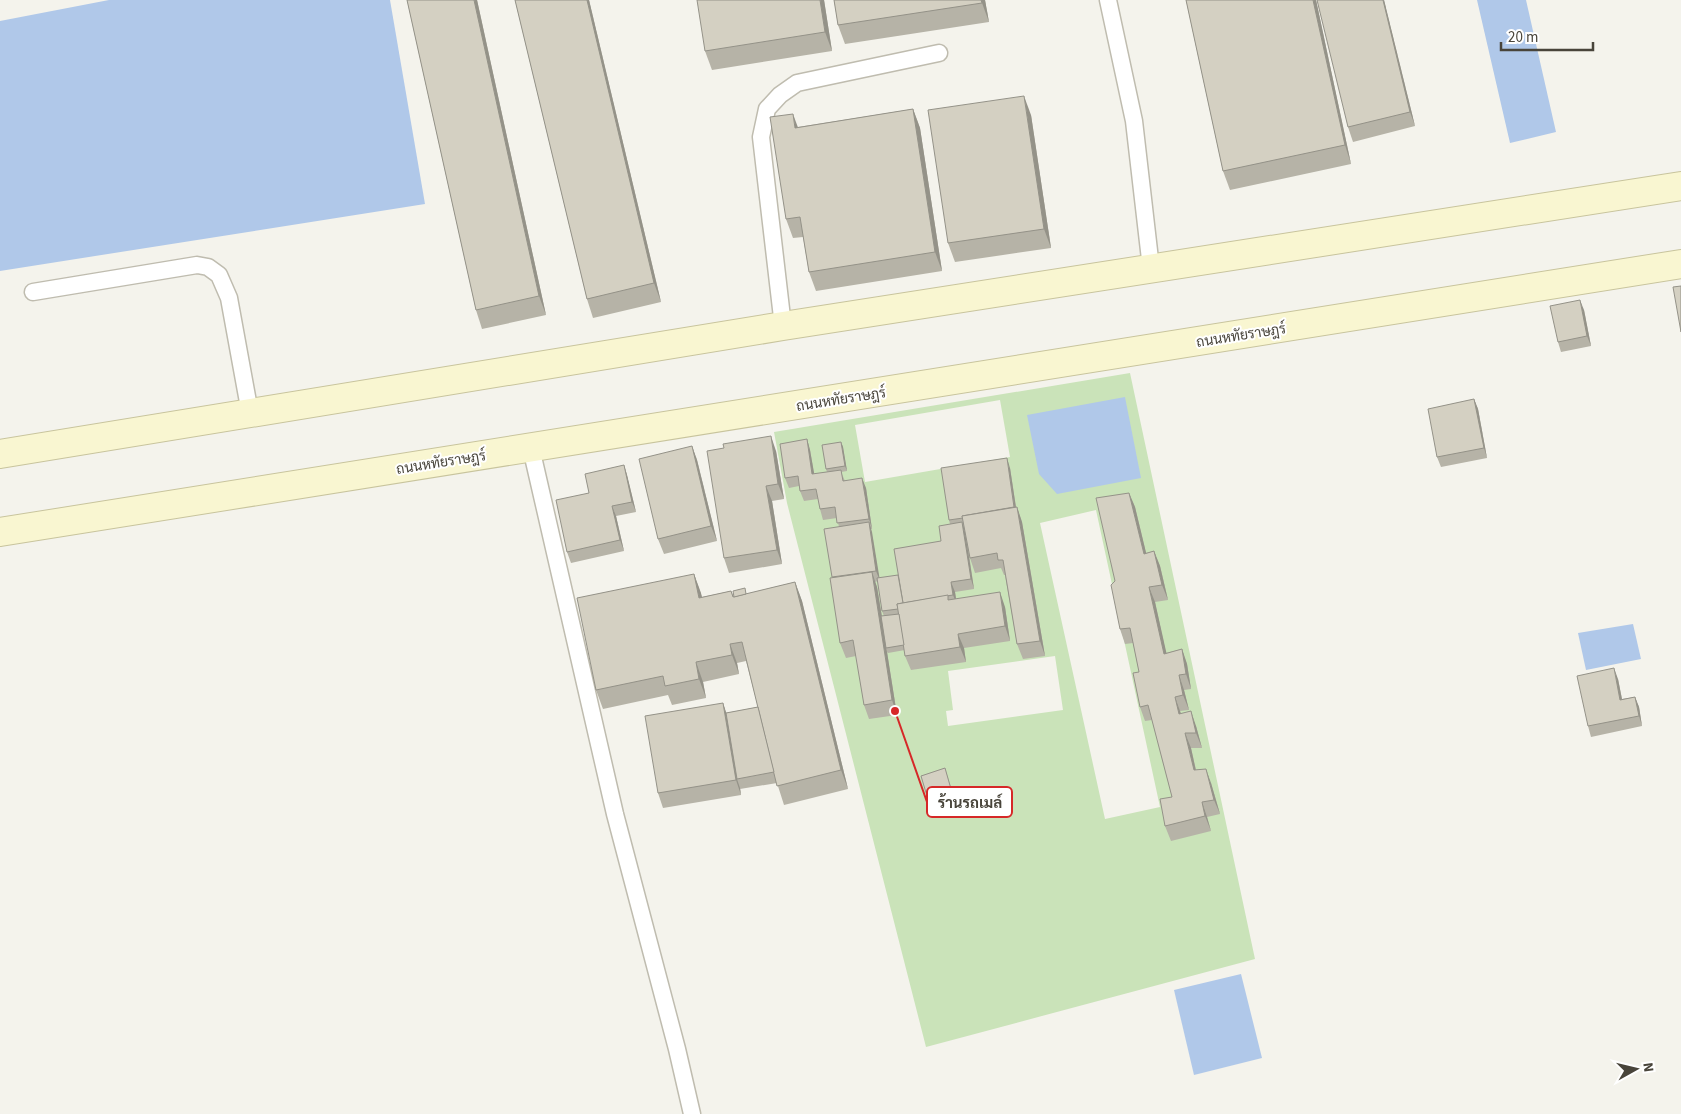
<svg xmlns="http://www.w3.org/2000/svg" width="1681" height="1114" viewBox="0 0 1681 1114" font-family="'Source Sans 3',Sarabun,sans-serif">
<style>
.green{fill:#cae3b9;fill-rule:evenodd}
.water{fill:#b0c8e9}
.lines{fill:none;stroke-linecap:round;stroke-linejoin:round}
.service-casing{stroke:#bfbcaf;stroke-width:19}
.secondary-casing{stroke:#c8c49d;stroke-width:30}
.service{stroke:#fff;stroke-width:16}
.secondary{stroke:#f9f6d1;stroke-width:28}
.wall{fill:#b6b3a7;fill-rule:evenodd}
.shaded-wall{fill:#949288}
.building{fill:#d4d0c2;stroke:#949288}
.labels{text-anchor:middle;stroke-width:4;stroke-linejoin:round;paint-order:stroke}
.street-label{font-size:14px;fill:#48443a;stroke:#fff}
.leader{fill:none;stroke:#d62828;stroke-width:2}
.callout-dot{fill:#d62828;stroke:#fff;stroke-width:2}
.callout{fill:#fff;stroke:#d62828;stroke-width:2}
.callout-label{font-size:15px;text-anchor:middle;font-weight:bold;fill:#48443a}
</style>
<rect width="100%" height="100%" fill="#f4f3ec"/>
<path class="green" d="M1130 373 1255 959 926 1047 787 503 774 432ZM1000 400 1010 457 865 482 855 425ZM1096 510 1160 807 1105 819 1040 523ZM1055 656 1063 710 948 726 946 711 953 710 948 671Z"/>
<g class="water">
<path d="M109 0H390L425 204 0 271V21Z"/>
<path d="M1477 0H1526L1556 132 1510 143Z"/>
<path d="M1125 397 1141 478 1057 494 1039 474 1027 415Z"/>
<path d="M1633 624 1641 659 1586 670 1578 633Z"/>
<path d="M1241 974 1262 1058 1194 1075 1174 990Z"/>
</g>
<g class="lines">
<g class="service-casing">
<g id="service">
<path d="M1108 0 1134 121 1151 268"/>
<path d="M33 292 197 265 208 267 219 275 229 298 250 413"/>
<path d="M783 326 761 137 767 109 780 95 797 83 939 53"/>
<path d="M531 448 615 814 677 1049 692 1114"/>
</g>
</g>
<g class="secondary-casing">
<g id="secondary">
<path d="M0 454 783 326 1681 186"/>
<path d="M0 532 1681 264"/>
</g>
</g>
<use href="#service" class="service"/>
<use href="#secondary" class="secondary"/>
</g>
<g class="wall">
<path d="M407 0H477L546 315 482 329 476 310Z"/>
<path d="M515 0H589L661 302 593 318 587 299Z"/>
<path d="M824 0 832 51 712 70 705 51Z"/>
<path d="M834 0H985L989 22 845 44 838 25Z"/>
<path d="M1186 0H1316L1351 164 1230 190 1223 171Z"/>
<path d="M1384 0 1415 126 1353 142 1348 127Z"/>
<path d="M913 109 920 128 942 271 816 291 809 272 803 237 793 238 786 219 798 127Z"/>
<path d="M1031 115 1051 248 955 262 948 243Z"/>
<path d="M1584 310 1591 346 1561 352 1558 342Z"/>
<path d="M1474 399 1478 409 1487 458 1441 467 1437 457Z"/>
<path d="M807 439 810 450 814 474 827 472 826 469 841 442 843 447 847 471 841 472 845 481 866 488 872 529H871L879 578 898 575 941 541 950 524 949 520 1010 468 1016 507H1017L1022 522 1045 656 1023 659 1017 644 1005 575H1004L1001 568 975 573 970 558 967 540 974 589 955 592 956 599 1005 607 1010 641 964 648 966 662 911 670 905 656V650L888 653 887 652 897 715 869 719 864 705 856 656 846 658 840 643 832 578 839 527 837 518 823 520 820 509 818 499 804 501 800 491 799 486 789 488 785 478ZM878 581 882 611 884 616H882L877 587 875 582Z"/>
<path d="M692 446 697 460 717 541 664 554 658 539Z"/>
<path d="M776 451 784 499 772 501 782 564 729 573 724 558Z"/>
<path d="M624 465 627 475 636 512 616 516 624 551 571 563 567 552 589 493Z"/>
<path d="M1129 493 1135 507 1146 553 1154 551 1160 566 1168 600 1155 602 1166 653 1182 649 1187 664 1191 689 1184 690 1189 710 1180 711 1181 713 1196 726 1202 748H1191L1196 770 1211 783 1220 814 1207 817 1211 831 1171 841 1165 826 1172 797 1152 720 1145 721 1140 707 1139 672 1133 643 1125 644 1120 629Z"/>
<path d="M694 574 702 597 731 591 734 597 795 582 802 601 848 789 784 805 777 783 740 789V788L741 795 663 808 658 793 723 703 726 713 758 707 746 661 737 663 739 674 703 682 706 698 672 705 668 695 603 709 596 690Z"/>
<path d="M1618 679 1622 699 1635 697 1639 707 1642 726 1591 737 1588 726Z"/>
<path d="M945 768 953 794 929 801 921 776Z"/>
</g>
<g class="shaded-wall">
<path d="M474 0H477L546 315 539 296Z"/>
<path d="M587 0H589L661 302 654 283Z"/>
<path d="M820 0H824L832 51 825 32Z"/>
<path d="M981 0H985L989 22 982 3Z"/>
<path d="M1313 0H1316L1351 164 1345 145Z"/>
<path d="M1383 0H1384L1415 126 1410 112Z"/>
<path d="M1024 96 1031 115 1051 248 1044 229Z"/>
<path d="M913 109 920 128 942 271 935 252Z"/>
<path d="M793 114 800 133 795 128Z"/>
<path d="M1580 300 1584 310 1591 346 1587 336Z"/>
<path d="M1474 399 1478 409 1487 458 1484 448Z"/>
<path d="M771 436 776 451 784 499 778 484Z"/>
<path d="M807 439 810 450 816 484 812 474Z"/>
<path d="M841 442 843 447 847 471 845 466Z"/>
<path d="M692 446 697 460 717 541 711 526Z"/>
<path d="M1007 458 1010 468 1018 521 1015 511Z"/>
<path d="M624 465 627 475 636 512 632 502Z"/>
<path d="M862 478 866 488 872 529 869 519Z"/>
<path d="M766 486 772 501 782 564 777 550Z"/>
<path d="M1129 493 1135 507 1150 569 1144 554Z"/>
<path d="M612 506 616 516 624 551 620 540Z"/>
<path d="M1017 507 1022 522 1045 656 1040 641Z"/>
<path d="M869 522 872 532 880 581 876 571Z"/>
<path d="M962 522 965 532 974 589 971 579Z"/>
<path d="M1154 551 1160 566 1168 600 1162 585Z"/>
<path d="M872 572 877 587 887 648H886L887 652 897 715 892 700Z"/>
<path d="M694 574 701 593 706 617 699 598Z"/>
<path d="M795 582 802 601 848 789 841 770Z"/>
<path d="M951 582 955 592 957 605 953 595Z"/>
<path d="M1149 587 1155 602 1170 669 1164 654Z"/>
<path d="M1000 592 1005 607 1010 641 1005 626Z"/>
<path d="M958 634 964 648 966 662 960 647Z"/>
<path d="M730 644 737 663 739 674 732 655Z"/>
<path d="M1182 649 1187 664 1191 689 1186 674Z"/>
<path d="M696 662 703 682 706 698 699 679Z"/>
<path d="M1614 668 1618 679 1624 710 1620 700Z"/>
<path d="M1179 675 1184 690 1189 710 1183 695Z"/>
<path d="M1175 697 1180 711 1184 728 1179 714Z"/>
<path d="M1635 697 1639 707 1642 726 1639 716Z"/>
<path d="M723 703 728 718 737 779 740 788 741 795 736 780Z"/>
<path d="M1191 711 1196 726 1202 748 1196 733Z"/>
<path d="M1185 733 1191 748 1199 785 1194 770Z"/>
<path d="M1206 769 1211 783 1220 814 1214 800Z"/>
<path d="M1202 802 1207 817 1211 831 1205 816Z"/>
</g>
<g class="building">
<path d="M407 0H474L539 296 476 310Z"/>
<path d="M515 0H587L654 283 587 299Z"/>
<path d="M697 0H820L825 32 705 51Z"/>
<path d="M834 0H981L982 3 838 25Z"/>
<path d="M1186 0H1313L1345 145 1223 171Z"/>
<path d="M1317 0H1383L1410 112 1348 127Z"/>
<path d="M1024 96 1044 229 948 243 928 110Z"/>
<path d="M913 109 935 252 809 272 800 217 786 219 770 117 793 114 795 128Z"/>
<path d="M1681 286V332L1673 287Z"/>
<path d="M1580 300 1587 336 1558 342 1550 306Z"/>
<path d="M1474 399 1484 448 1437 457 1428 409Z"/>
<path d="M771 436 778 484 766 486 777 550 724 558 707 451 724 448 723 444Z"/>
<path d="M807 439 812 474 841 470 843 481 862 478 869 519 837 523 835 507 820 509 816 489 800 491 798 476 785 478 780 444Z"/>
<path d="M841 442 845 466 826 469 822 445Z"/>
<path d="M692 446 711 526 658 539 639 459Z"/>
<path d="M1007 458 1014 507 962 516 963 518 949 520 941 468Z"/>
<path d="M624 465 632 502 612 506 620 540 567 552 556 500 589 493 585 474Z"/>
<path d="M1129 493 1144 554 1154 551 1162 585 1149 587 1164 654 1182 649 1186 674 1179 675 1183 695 1175 697 1179 714 1191 711 1196 733H1185L1194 770 1206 769 1214 800 1202 802 1205 816 1165 826 1160 799 1172 797 1148 705 1140 707 1133 673 1139 672 1130 628 1120 629 1111 585 1115 581 1096 498Z"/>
<path d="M1017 507 1040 641 1017 644 1003 560H998L997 553 970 558 962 516Z"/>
<path d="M869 522 876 571 832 577 824 529Z"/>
<path d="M962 522 971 579 951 582 953 595 903 603 894 549 941 541 939 526Z"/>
<path d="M872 572 892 700 864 705 853 640 840 643 830 578Z"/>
<path d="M694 574 699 598 731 591 733 597 795 582 841 770 777 786 742 642 730 644 732 655 696 662 699 679 665 686 663 676 596 690 577 598Z"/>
<path d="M898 575 903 603 897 604 898 609 882 611 877 578Z"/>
<path d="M745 588 746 594 734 597 733 591Z"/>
<path d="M1000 592 1005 626 958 634 960 647 905 656 897 604 948 595V600Z"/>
<path d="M899 614 904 645 886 648 881 616Z"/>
<path d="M1614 668 1620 700 1635 697 1639 716 1588 726 1577 676Z"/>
<path d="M723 703 736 780 658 793 645 716Z"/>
<path d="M758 707 774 772 737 779 726 713Z"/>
<path d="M945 768 951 789 927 796 921 776Z"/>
</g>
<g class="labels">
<g class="street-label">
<text transform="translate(1241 335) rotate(-9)" y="5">ถนนหทัยราษฎร์</text>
<text transform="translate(841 399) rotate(-9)" y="5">ถนนหทัยราษฎร์</text>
<text transform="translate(441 462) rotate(-9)" y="5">ถนนหทัยราษฎร์</text>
</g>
</g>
<path class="leader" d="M895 711L927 802"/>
<circle class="callout-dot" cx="895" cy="711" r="5"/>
<rect class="callout" x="927" y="787" width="85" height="30" rx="5"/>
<g class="callout-label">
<text x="970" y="808">ร้านรถเมล์</text>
</g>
<g transform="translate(1636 1069) rotate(82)" stroke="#ffffff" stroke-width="4" paint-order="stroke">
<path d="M0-4L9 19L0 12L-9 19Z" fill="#48443a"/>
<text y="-8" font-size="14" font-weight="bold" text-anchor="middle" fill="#48443a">N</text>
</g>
<path d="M1501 42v8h92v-8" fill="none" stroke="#48443a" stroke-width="2.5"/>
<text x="1508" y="42" font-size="15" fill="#48443a" stroke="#ffffff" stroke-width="4" paint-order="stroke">20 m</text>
</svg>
